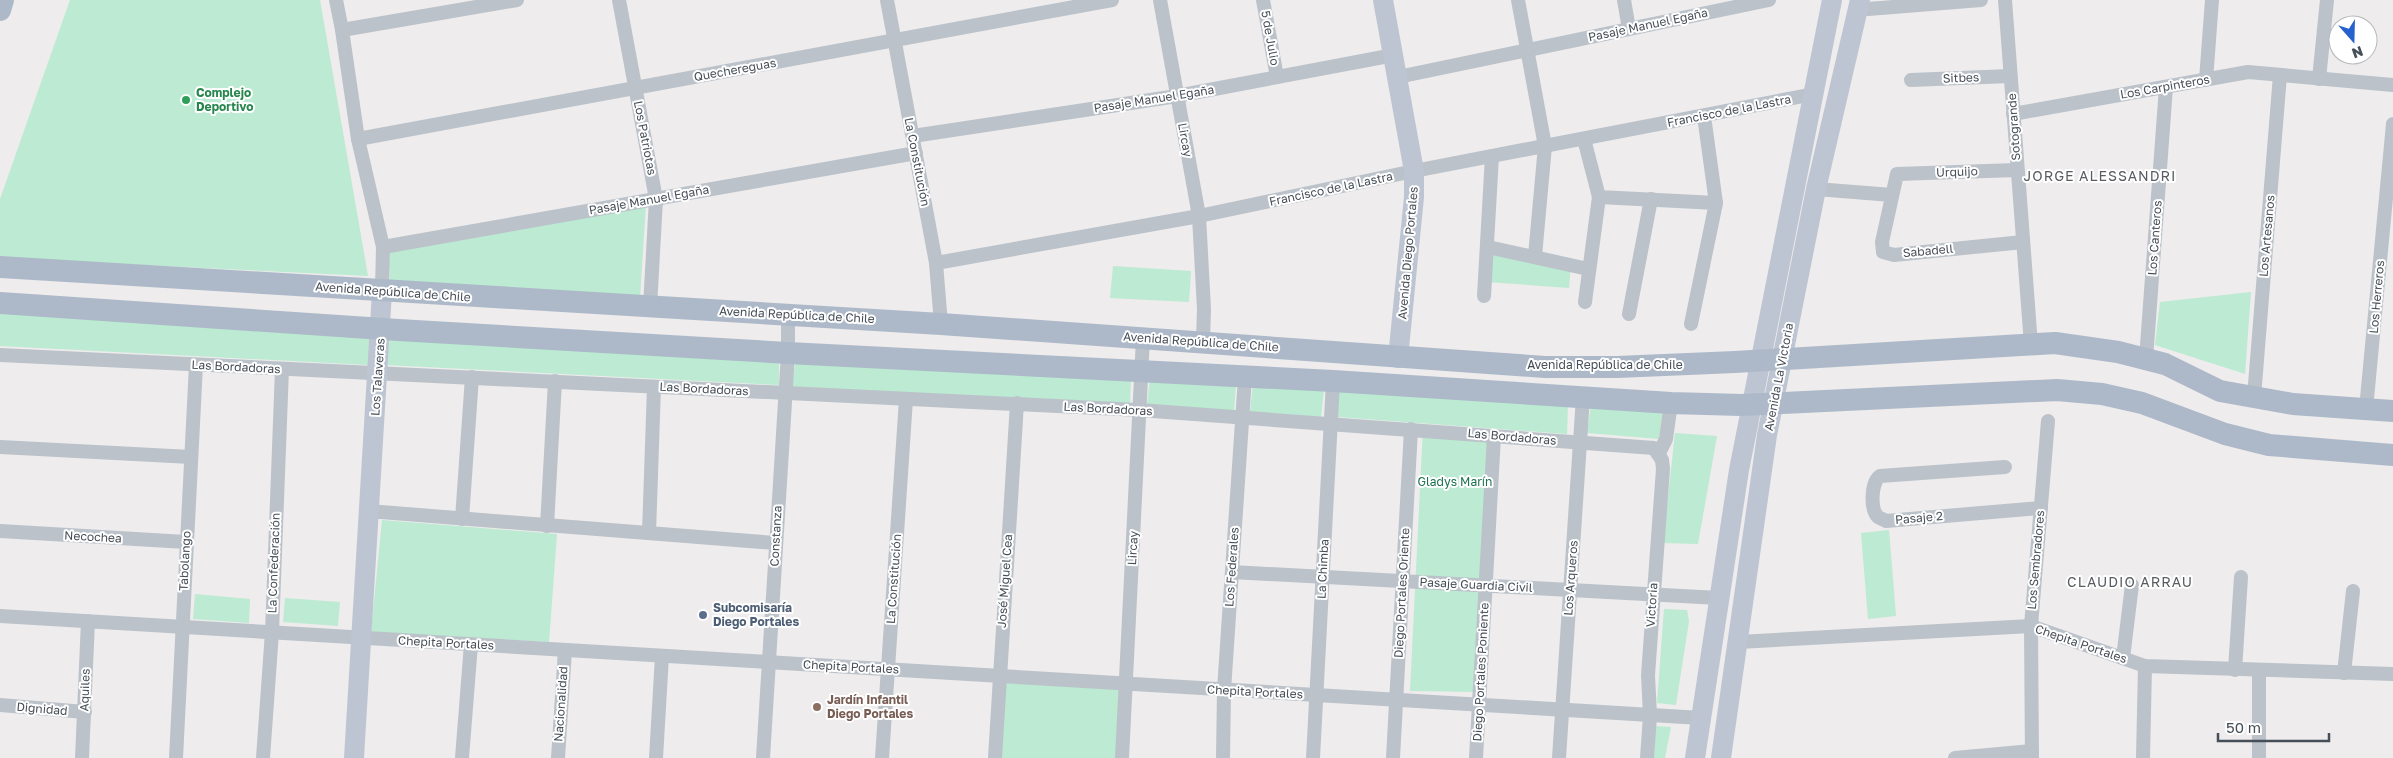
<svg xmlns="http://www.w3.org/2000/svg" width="2393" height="758" viewBox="0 0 2393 758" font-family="'Golos Text',sans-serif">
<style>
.green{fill:#bcead2}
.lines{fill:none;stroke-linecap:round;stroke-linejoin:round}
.street{stroke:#bbc2ca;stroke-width:14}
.secondary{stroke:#bec5d2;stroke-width:20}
.primary{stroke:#adb9c9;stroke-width:22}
.leisure-dot{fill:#2e9e5b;stroke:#fff;stroke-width:2}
.service-dot{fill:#5c6f8a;stroke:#fff;stroke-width:2}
.education-dot{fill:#8d6e63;stroke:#fff;stroke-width:2}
.labels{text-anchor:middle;stroke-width:4;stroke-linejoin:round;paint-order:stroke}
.street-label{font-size:12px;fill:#464e57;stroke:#fff}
.leisure-label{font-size:12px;font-weight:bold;fill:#27864d;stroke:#fff;text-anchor:start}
.park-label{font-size:12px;fill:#1d724f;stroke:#fff}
.service-label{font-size:12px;font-weight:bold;fill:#4e5e75;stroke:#fff;text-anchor:start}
.education-label{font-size:12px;font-weight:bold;fill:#785e54;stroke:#fff;text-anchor:start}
.neighbourhood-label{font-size:14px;letter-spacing:1px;fill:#595c60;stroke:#fff}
</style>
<rect width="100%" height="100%" fill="#eeecec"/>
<g class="green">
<path d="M70 0H320L368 276 0 258V199Z"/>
<path d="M646 204 640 298 390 283 389 252Z"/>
<path d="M1490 243 1571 262 1569 288 1487 282Z"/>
<path d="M1113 266 1191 271 1189 302 1110 298Z"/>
<path d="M2251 292 2245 374 2155 345 2160 302Z"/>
<path d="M0 310 373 335 368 365 0 346Z"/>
<path d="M390 338 779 361V385L385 365Z"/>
<path d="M796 360 1131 378 1130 403 791 387Z"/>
<path d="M1150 378 1236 385 1234 412 1147 405Z"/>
<path d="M1253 383 1324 389 1321 417 1250 412Z"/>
<path d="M1338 390 1568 402 1567 434 1338 417Z"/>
<path d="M1591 405 1663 411 1659 439 1587 433Z"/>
<path d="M1423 428 1492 435 1478 692 1410 691Z"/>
<path d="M1675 433 1717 436 1698 544 1663 543Z"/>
<path d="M382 520 557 534 549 642 371 632Z"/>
<path d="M1889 530 1896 616 1868 619 1861 533Z"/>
<path d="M195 594 250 599 249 623 193 619Z"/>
<path d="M285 598 340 602 338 626 283 622Z"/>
<path d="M1664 609 1687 610 1689 621 1676 705 1657 703Z"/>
<path d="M999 676 1123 684 1119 758H995Z"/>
<path d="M1655 726 1671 727 1665 758H1654Z"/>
</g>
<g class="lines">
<g class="street">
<path d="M336 0 342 30 358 139 383 247 382 291"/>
<path d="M619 0 656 199 650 307"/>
<path d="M887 0 936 263 941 324"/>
<path d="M1160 0 1199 216 1204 309 1203 341"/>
<path d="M1263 0 1277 77"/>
<path d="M1518 0 1545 146 1535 256"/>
<path d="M1624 0 1629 29"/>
<path d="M2005 0 2031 345"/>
<path d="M1859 6 1868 9 1981 0"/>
<path d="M342 30 517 0"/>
<path d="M1398 77 1769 0"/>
<path d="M2319 79 2327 0"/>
<path d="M1911 80 2010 76"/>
<path d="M2206 80 2212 0"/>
<path d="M2013 114 2248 72 2393 85"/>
<path d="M1704 116 1716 203"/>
<path d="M913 136 1177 96 1394 55"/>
<path d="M358 139 1112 0"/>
<path d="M1584 139 1599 197 1716 203 1691 324"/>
<path d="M2017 170 1897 174 1882 242 1883 252 1894 255 2023 242"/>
<path d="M1816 189 1892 195"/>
<path d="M383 247 916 153"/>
<path d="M1488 247 1588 269"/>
<path d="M936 263 1199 216 1414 171 1814 94"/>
<path d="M1484 296 1492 156"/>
<path d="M1585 302 1599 197"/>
<path d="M1629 314 1651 199"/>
<path d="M0 355 1139 410 1654 448 1662 460 1663 469 1648 675 1650 716 1647 758"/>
<path d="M2146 359 2166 87"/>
<path d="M2254 397 2280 75"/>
<path d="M2366 409 2393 124"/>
<path d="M0 447 191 457"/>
<path d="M1659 453 1666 439 1671 403"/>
<path d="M2005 467 1880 476C1871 482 1870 509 1878 517 1879 518 1885 520 1886 521L2041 508"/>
<path d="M368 511 775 543"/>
<path d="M462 519 472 377"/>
<path d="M547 526 555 381"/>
<path d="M0 531 186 542"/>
<path d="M649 533 654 387"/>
<path d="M1232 572 1719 598"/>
<path d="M0 616 1701 718"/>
<path d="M1739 642 2031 626 2145 666 2393 674"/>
<path d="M2123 658 2132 585"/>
<path d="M2235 670 2241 577"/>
<path d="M2344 673 2353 591"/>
<path d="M0 705 85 712"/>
<path d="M82 758 88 621"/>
<path d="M176 758 196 365"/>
<path d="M263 758 272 632 282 369"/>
<path d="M462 758 471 644"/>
<path d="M558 758 565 650"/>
<path d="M656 758 662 656"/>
<path d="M763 758 788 353V315"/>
<path d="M882 758 906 399"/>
<path d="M995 758 1017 403"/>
<path d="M1122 758 1143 338"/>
<path d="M1223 758 1224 690 1245 377"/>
<path d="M1313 758 1333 381"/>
<path d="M1393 758 1411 429"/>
<path d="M1476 758 1494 436"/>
<path d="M1559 758 1583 397"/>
<path d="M1955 758 2032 751"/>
<path d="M2032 758 2031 626 2048 421"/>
<path d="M2143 758 2145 666"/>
<path d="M2259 758V670"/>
</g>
<g class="secondary">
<path d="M1383 0 1414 171V197L1398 358"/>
<path d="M354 758 382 291"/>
<path d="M1695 758 1739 470 1832 0"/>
<path d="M1721 758 1767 435 1816 189 1860 0"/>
</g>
<g class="primary">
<path d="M0 10 3 0"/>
<path d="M0 267 941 324 1545 367H1617L1735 362 2055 343 2118 352 2165 364 2220 391 2293 404 2393 411"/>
<path d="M0 303 398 330 788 353 1333 381 1671 403 1741 405 2057 390 2102 394 2142 403 2225 434 2269 445 2393 455"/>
</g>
</g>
<circle class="leisure-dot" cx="186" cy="100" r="5"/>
<circle class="service-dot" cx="703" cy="615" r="5"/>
<circle class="education-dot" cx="817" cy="707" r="5"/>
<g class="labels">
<g class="street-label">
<text transform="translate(1648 25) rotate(-12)" y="4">Pasaje Manuel Egaña</text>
<text transform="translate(1270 38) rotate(80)" y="4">5 de Julio</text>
<text transform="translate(735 70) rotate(-10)" y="4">Quechereguas</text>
<text transform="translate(1961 78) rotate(-2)" y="4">Sitbes</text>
<text transform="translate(2165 87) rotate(-10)" y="4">Los Carpinteros</text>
<text transform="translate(1154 99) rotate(-9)" y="4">Pasaje Manuel Egaña</text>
<text transform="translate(1729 111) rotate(-11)" y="4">Francisco de la Lastra</text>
<text transform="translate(2014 127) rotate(-94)" y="4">Sotogrande</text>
<text transform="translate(645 138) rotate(79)" y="4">Los Patriotas</text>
<text transform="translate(1185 140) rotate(80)" y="4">Lircay</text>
<text transform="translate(917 162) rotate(79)" y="4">La Constitución</text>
<text transform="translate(1957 172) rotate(-2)" y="4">Urquijo</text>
<text transform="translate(1331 189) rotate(-12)" y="4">Francisco de la Lastra</text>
<text transform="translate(649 200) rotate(-10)" y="4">Pasaje Manuel Egaña</text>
<text transform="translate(2267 236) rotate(-85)" y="4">Los Artesanos</text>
<text transform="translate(2155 238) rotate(-86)" y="4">Los Canteros</text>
<text transform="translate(1928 251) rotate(-5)" y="4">Sabadell</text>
<text transform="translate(1408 253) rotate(-85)" y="4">Avenida Diego Portales</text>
<text transform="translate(393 292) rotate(4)" y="4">Avenida República de Chile</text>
<text transform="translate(2377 297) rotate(-85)" y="4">Los Herreros</text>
<text transform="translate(797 315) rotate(3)" y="4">Avenida República de Chile</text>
<text transform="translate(1201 342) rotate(4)" y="4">Avenida República de Chile</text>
<text x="1605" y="369">Avenida República de Chile</text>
<text transform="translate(236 367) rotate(3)" y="4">Las Bordadoras</text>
<text transform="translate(378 377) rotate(-86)" y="4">Los Talaveras</text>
<text transform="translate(1779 377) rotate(-79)" y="4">Avenida La Victoria</text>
<text transform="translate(704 389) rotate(3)" y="4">Las Bordadoras</text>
<text transform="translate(1108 409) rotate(3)" y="4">Las Bordadoras</text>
<text transform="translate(1512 437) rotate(5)" y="4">Las Bordadoras</text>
<text transform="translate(1919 518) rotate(-5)" y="4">Pasaje 2</text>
<text transform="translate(776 536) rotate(-87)" y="4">Constanza</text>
<text transform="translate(93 537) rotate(3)" y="4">Necochea</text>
<text transform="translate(1133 548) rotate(-87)" y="4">Lircay</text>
<text transform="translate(2036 560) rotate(-85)" y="4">Los Sembradores</text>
<text transform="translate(185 561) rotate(-87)" y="4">Tabolango</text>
<text transform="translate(274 563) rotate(-88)" y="4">La Confederación</text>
<text transform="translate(1232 567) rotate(-86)" y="4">Los Federales</text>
<text transform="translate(1323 569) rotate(-87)" y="4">La Chimba</text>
<text transform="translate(1571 578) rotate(-86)" y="4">Los Arqueros</text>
<text transform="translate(894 579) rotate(-86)" y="4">La Constitución</text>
<text transform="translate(1005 581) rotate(-86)" y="4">José Miguel Cea</text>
<text transform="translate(1476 585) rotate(3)" y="4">Pasaje Guardia Civil</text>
<text transform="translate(1402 593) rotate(-87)" y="4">Diego Portales Oriente</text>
<text transform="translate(1652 605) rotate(-86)" y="4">Victoria</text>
<text transform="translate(446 643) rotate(3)" y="4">Chepita Portales</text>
<text transform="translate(2081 644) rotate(19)" y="4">Chepita Portales</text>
<text transform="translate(851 667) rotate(3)" y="4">Chepita Portales</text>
<text transform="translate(1481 672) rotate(-87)" y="4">Diego Portales Poniente</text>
<text transform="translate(85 690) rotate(-88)" y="4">Aquiles</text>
<text transform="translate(1255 692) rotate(3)" y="4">Chepita Portales</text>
<text transform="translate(561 704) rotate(-86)" y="4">Nacionalidad</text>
<text transform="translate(42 709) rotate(5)" y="4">Dignidad</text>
</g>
<g class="leisure-label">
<text x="196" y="97">Complejo<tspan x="196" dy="14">Deportivo</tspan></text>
</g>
<g class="park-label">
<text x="1455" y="486">Gladys Marín</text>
</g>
<g class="service-label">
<text x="713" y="612">Subcomisaría<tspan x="713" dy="14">Diego Portales</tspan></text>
</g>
<g class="education-label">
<text x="827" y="704">Jardín Infantil<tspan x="827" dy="14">Diego Portales</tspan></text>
</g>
<g class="neighbourhood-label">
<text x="2100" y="181">JORGE ALESSANDRI</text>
<text x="2130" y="587">CLAUDIO ARRAU</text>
</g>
</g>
<g transform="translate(2353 40) rotate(160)"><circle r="24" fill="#ffffff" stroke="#b5b8bc"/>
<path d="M0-4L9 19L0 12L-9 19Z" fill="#2761cd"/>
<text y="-8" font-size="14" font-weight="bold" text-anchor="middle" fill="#464e57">N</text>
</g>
<path d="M2218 733v8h111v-8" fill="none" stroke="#464e57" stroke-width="2.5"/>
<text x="2226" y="733" font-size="15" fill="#464e57" stroke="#ffffff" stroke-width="4" paint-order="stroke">50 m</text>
</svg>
